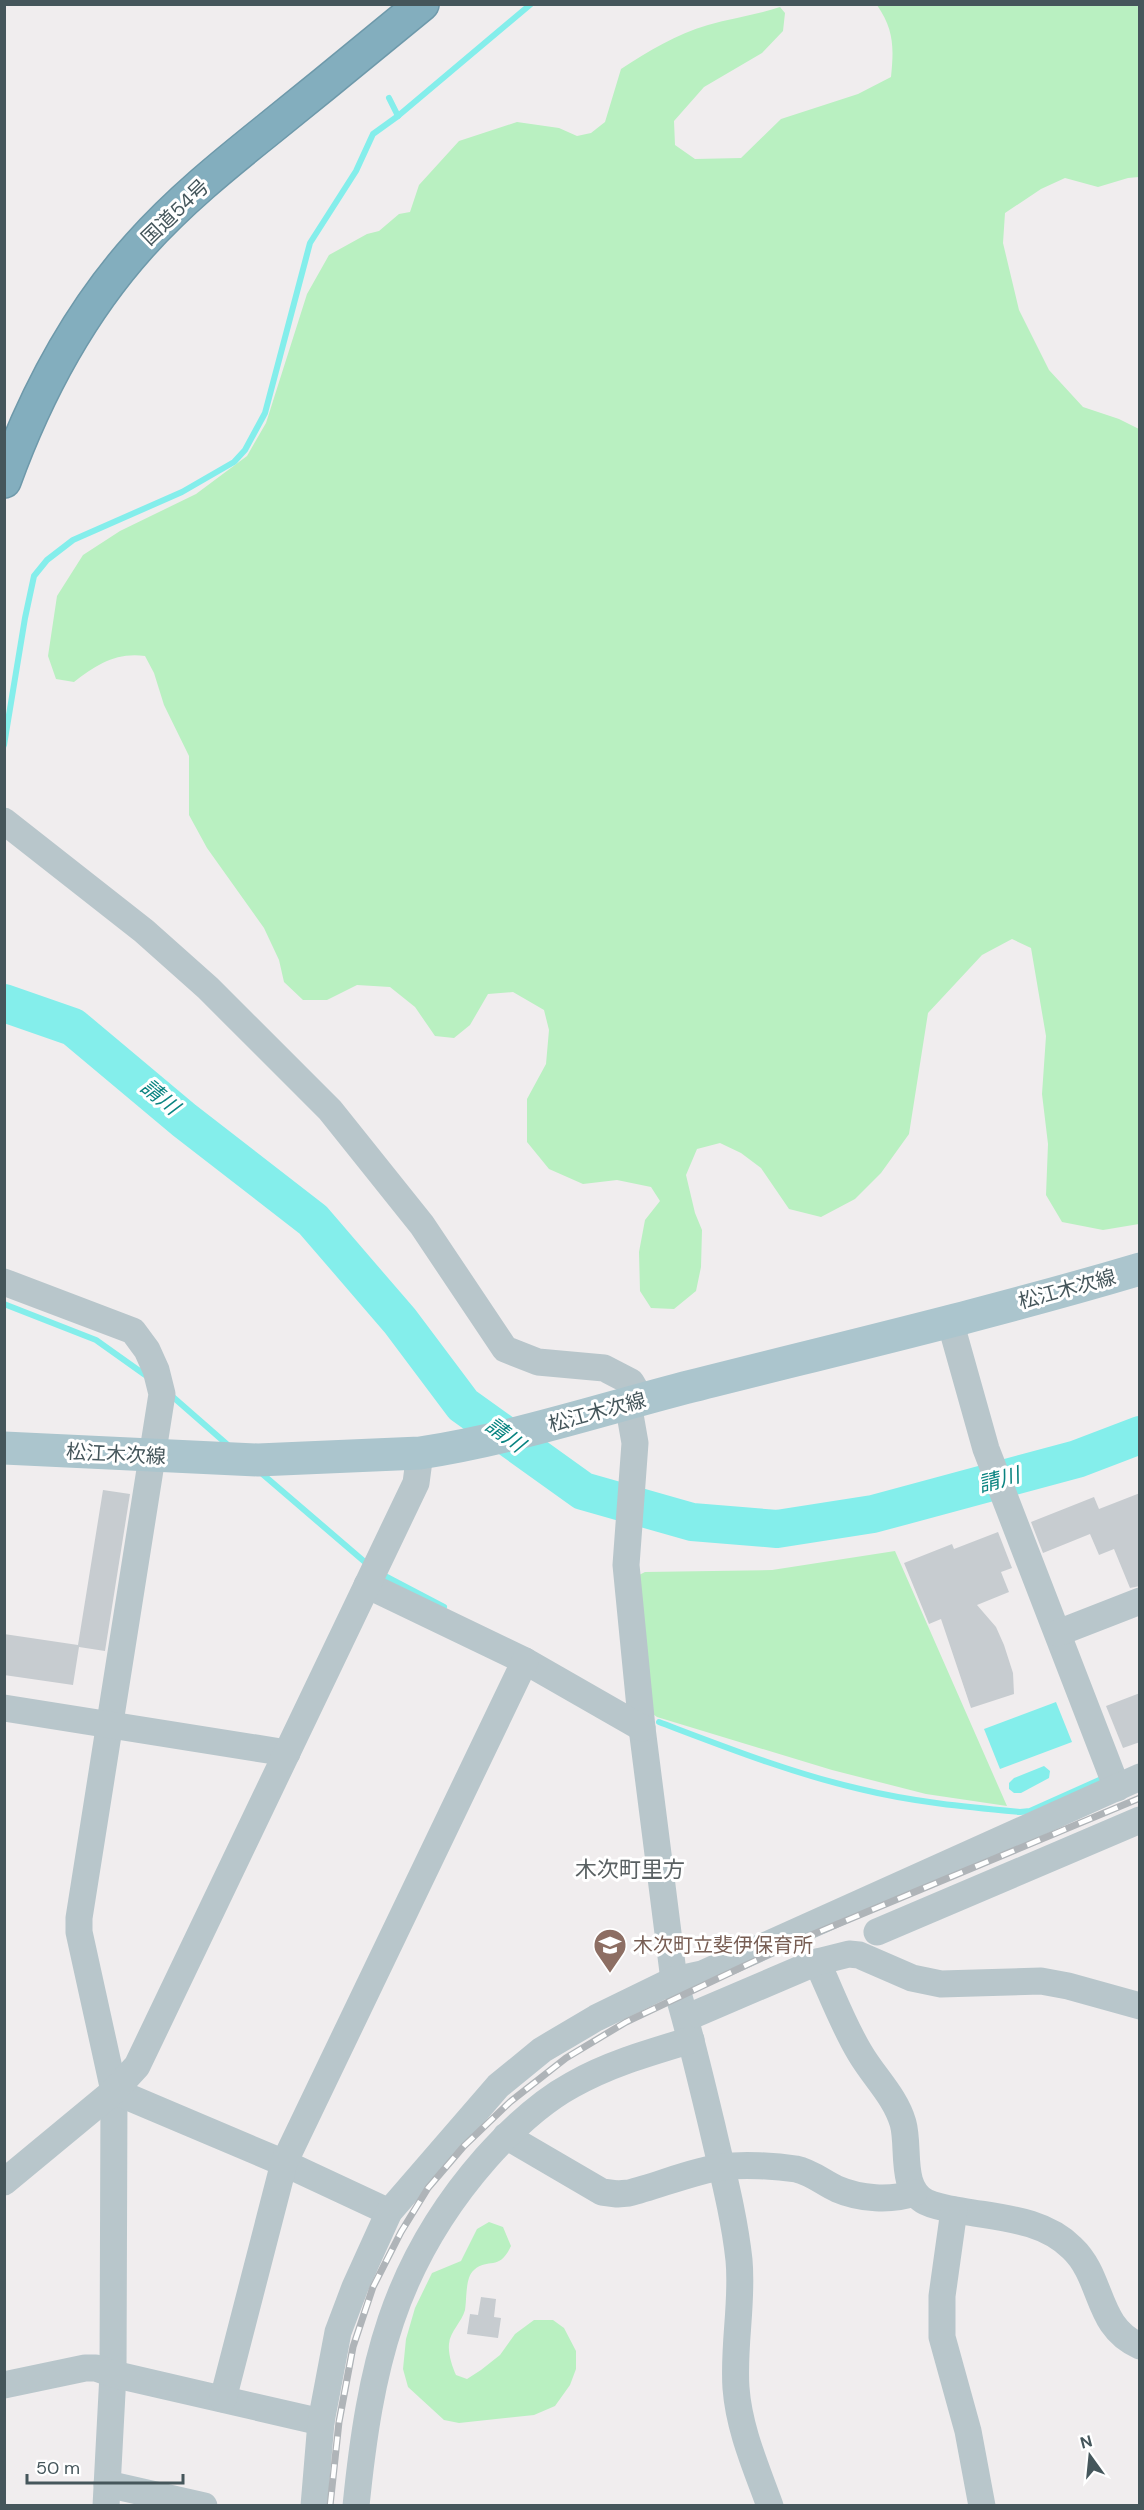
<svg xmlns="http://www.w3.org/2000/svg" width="1144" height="2510" viewBox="0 0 1144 2510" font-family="'DM Sans','Noto Sans JP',sans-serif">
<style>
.green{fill:#b9f0c1}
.water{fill:#84eeeb}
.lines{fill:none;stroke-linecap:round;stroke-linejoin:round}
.stream{stroke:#84eeeb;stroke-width:6}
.river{stroke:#84eeeb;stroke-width:38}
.building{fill:#c7ccd0}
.highway-casing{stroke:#6e99aa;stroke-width:36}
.minor{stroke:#b8c6cb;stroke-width:27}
.major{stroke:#abc5cd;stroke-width:33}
.highway{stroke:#83aebe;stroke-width:33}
.rail-casing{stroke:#afb4b8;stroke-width:7}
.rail{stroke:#fff;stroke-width:4.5;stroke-dasharray:14;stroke-linecap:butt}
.labels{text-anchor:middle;stroke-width:6;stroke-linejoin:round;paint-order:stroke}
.street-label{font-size:20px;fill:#45565b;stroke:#fff}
.education-label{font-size:20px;fill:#785e54;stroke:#fff;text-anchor:start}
.water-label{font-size:21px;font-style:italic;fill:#0a8481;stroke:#fff}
.quarter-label{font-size:22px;fill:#596062;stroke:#fff}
</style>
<rect width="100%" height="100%" fill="#f0edee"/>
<g class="green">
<path d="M877 5H1139V177L1128 178 1098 187 1065 178 1041 189 1005 213 1003 243 1019 310 1049 370 1083 407 1119 419 1139 429V1224L1103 1230 1062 1222 1046 1195 1048 1144 1042 1094 1046 1036 1031 948 1012 939 982 955 928 1013 909 1134 881 1173 855 1199 821 1217 789 1209 761 1168 741 1153 720 1143 697 1149 686 1175 695 1213 702 1230 701 1267 696 1291 674 1309 651 1308 640 1291 639 1252 645 1220 660 1201 651 1187 617 1180 583 1184 549 1169 527 1142V1099L546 1064 549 1030 544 1010 513 992 488 994 470 1025 454 1038 435 1036 415 1007 390 987 357 985 327 1000H303L284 982 279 960 264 928 207 848 189 815V756L164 705 154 673 145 656C116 652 96 665 74 682L56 679 48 656 57 596 83 555 120 531 196 494 247 456 266 423 307 294 329 255 367 234 379 231 399 214 410 212 419 185 459 141 517 122 559 128 577 136 591 133 605 122 621 69C649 51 676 34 708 25 732 18 756 15 780 7L785 13 783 31 762 53 704 87 674 121 675 145 695 159 741 158 781 119 858 94 891 77C894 47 894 30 877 5Z"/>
<path d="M895 1551 1007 1806 926 1794 832 1770 657 1717 649 1711 639 1575 645 1572 772 1570Z"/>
<path d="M489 2222 503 2227 511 2246C499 2272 489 2257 474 2270 465 2277 467 2299 465 2310 462 2322 450 2331 449 2344 448 2354 452 2366 456 2375L467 2379 481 2370 500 2355 515 2334 534 2320H553L564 2328 576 2351V2369L570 2385 555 2406 534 2415 459 2423 444 2420 408 2387 403 2369 406 2339 415 2308 432 2273 461 2261 477 2229Z"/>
</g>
<g class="water">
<path d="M1056 1702 1072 1742 1000 1769 984 1729Z"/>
<path d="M1044 1766 1050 1771 1049 1778 1021 1793H1014L1009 1789V1783L1014 1778Z"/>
</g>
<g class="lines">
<g class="stream">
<path d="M389 98 398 116"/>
<path d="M4 745 25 618 34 576 47 560 73 540 182 492 234 462 245 450 265 413 310 243 356 171 373 134 398 116 531 4"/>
<path d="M4 1304 96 1340 148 1377"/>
<path d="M173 1397 229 1446"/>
<path d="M260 1472 366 1563"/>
<path d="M383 1575 444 1607"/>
<path d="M659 1722C725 1747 791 1773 860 1789 913 1802 966 1807 1020 1812L1030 1811 1106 1777"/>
</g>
<path class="river" d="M4 1003 73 1027 184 1120 313 1220 400 1321 463 1405 583 1491 692 1522 777 1529 873 1514 1077 1459 1140 1435"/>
</g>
<g class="building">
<path d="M103 1490 130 1494 105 1651 79 1647 73 1685 4 1675V1634L78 1645Z"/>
<path d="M1140 1493V1586L1130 1588 1114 1549 1099 1555 1090 1534 1043 1553 1031 1522 1094 1497 1099 1509Z"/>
<path d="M998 1532 1012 1568 1001 1572 1009 1592 977 1605 996 1627 1004 1645 1013 1673 1014 1694 971 1708 941 1619 929 1624 904 1563 952 1544 954 1549Z"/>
<path d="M1140 1693V1742L1123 1748 1106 1706Z"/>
<path d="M481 2297 496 2299 494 2317 501 2318 498 2338 467 2334 470 2314 478 2315Z"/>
</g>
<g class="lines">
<g class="highway-casing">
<path id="highway" d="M4 481C35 396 78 314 139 246 178 202 225 164 270 128 321 87 371 46 422 4"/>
</g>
<g class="minor">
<path d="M4 821 144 931 208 988 330 1110 422 1225 505 1349 538 1362 604 1368 631 1382 641 1399"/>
<path d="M4 1282 133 1331 147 1350 156 1370 162 1394 79 1918V1932L114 2091 113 2374 106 2506"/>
<path d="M950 1321 986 1449 1117 1788"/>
<path d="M628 1403 635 1443 626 1565 642 1728 674 1980C689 2028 700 2077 712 2126 722 2170 734 2214 739 2260 743 2303 733 2345 736 2388 739 2429 756 2467 770 2506"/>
<path d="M367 1585 525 1661 642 1728"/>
<path d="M1058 1633 1140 1601"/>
<path d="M4 1708 287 1753"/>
<path d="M877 1932 1140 1820"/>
<path d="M817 1962C831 1992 843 2025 860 2053 874 2077 895 2096 903 2123 910 2148 899 2188 926 2202 936 2207 950 2209 962 2211 1000 2218 1043 2219 1072 2248 1104 2278 1095 2327 1140 2346"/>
<path d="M686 2018 817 1962 849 1954 859 1955 912 1978 941 1984 1041 1981 1068 1986 1140 2006"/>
<path d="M114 2091 284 2163 389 2212"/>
<path d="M506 2136 602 2192 617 2194 629 2193C657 2186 696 2170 722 2167 743 2164 776 2166 796 2169 811 2172 824 2183 837 2189 860 2199 891 2201 914 2193"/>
<path d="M4 2182 114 2091 137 2066 416 1483 420 1453"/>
<path d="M954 2210 942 2296V2337L968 2431 982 2506"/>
<path d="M4 2385 85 2368H96L113 2374 321 2422"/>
<path d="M223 2399 284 2163 525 1661"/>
<path d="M107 2484 204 2506"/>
<path d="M314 2506 321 2422 338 2332 355 2287 389 2212 498 2086 542 2050 596 2018 674 1980 702 1974 1140 1777"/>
<path d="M356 2506C370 2368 392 2265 486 2158 511 2130 539 2103 572 2085 609 2064 651 2052 691 2040"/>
</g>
<path class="major" d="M4 1448 258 1460 420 1453C512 1439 602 1409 692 1386 842 1348 992 1313 1140 1269"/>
<use href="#highway" class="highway"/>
<g class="rail-casing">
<path id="rail" d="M330 2506 339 2422 353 2347 373 2287 401 2232 428 2188 464 2146 510 2102 566 2058 626 2022 797 1941 1140 1798"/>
</g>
<use href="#rail" class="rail"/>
</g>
<defs>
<g id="school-pin" transform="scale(1.725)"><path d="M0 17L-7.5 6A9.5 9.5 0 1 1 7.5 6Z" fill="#8d6e63" stroke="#fff"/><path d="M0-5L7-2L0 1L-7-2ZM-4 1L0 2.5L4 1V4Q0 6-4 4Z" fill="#fff"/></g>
</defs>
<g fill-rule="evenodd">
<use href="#school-pin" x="610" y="1945"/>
</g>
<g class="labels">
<g class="street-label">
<text transform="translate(175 212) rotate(-44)" y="7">国道54号</text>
<text transform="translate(1067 1289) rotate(-15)" y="7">松江木次線</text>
<text transform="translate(597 1412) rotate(-15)" y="7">松江木次線</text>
<text transform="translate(116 1454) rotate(3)" y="7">松江木次線</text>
</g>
<g class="education-label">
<text x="633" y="1952">木次町立斐伊保育所</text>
</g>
<g class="water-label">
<text transform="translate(160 1097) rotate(39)" y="7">請川</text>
<text transform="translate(505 1435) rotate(36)" y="7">請川</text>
<text transform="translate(999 1480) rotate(-15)" y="7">請川</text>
</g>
<g class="quarter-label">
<text x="630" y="1877">木次町里方</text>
</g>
</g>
<rect width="1144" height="2510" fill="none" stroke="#45565b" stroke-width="12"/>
<g transform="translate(1090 2456) rotate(345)" stroke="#ffffff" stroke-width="4.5" paint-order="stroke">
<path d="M0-4.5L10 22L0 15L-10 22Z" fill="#45565b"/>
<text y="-9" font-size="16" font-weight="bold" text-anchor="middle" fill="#45565b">N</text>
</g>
<path d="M27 2474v9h156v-9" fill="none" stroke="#45565b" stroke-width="3"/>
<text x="36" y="2474" font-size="18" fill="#45565b" stroke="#ffffff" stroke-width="4.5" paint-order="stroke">50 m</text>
</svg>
